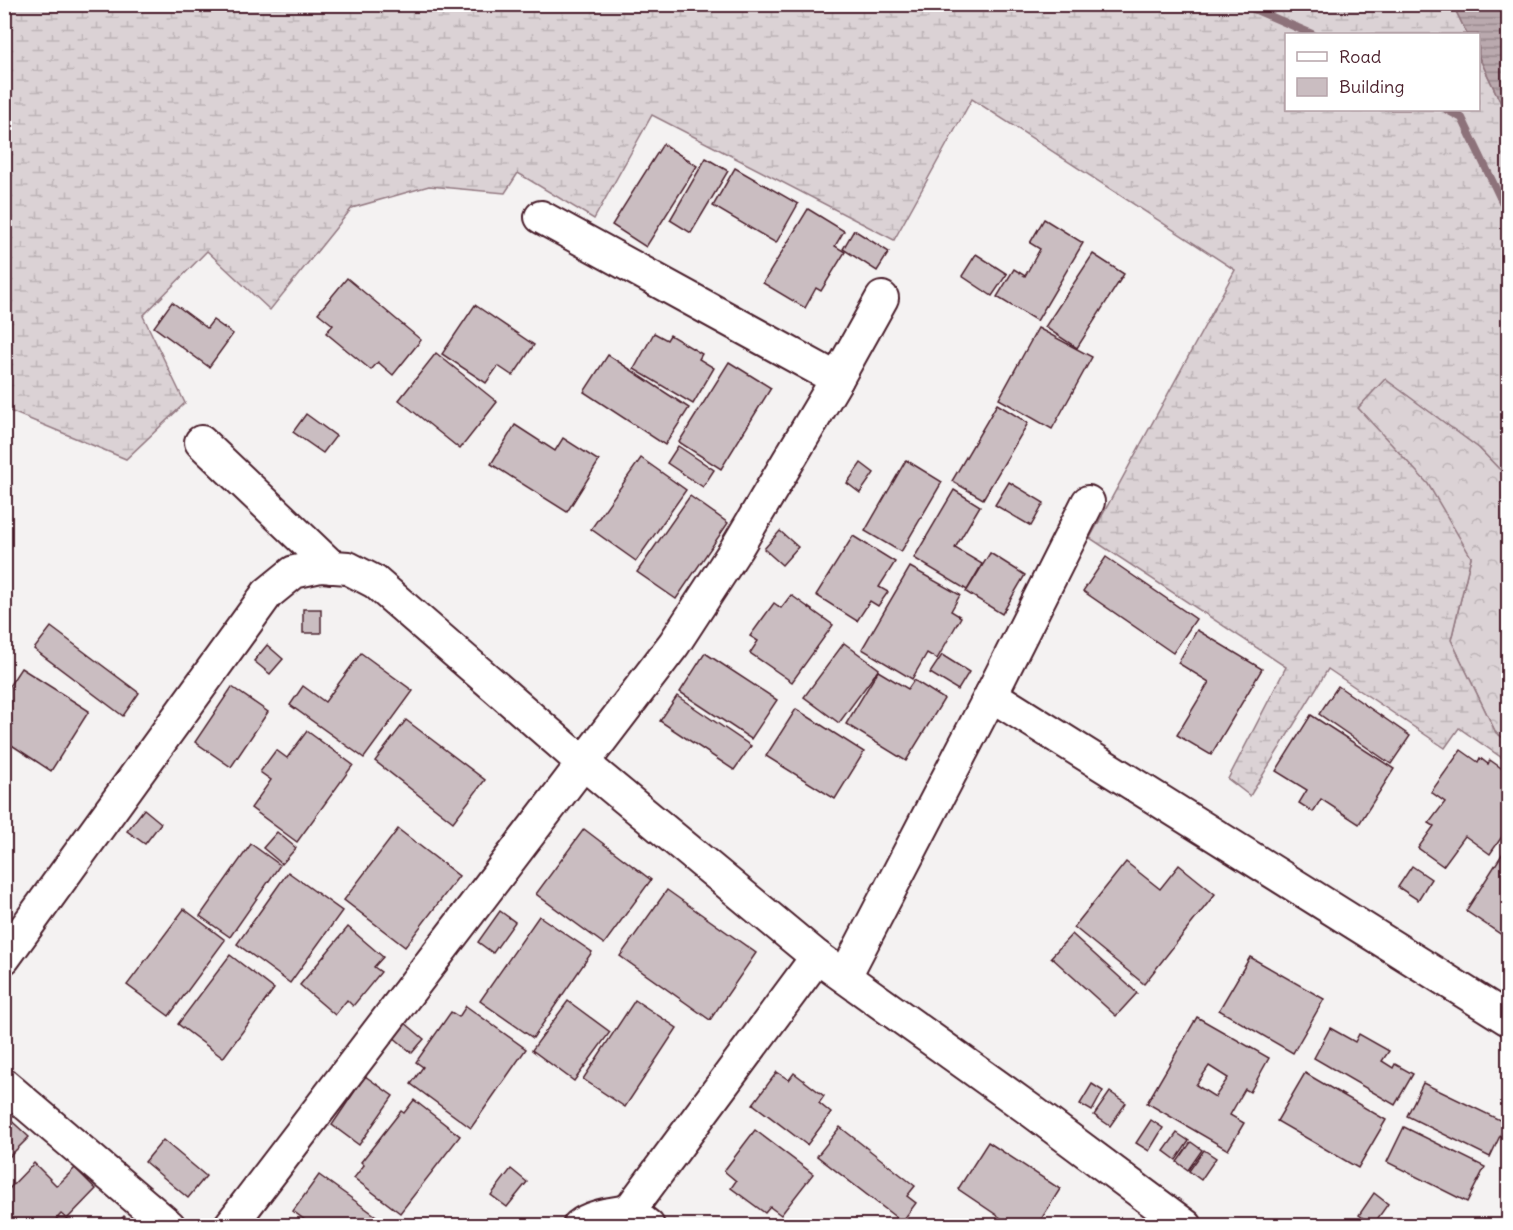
<svg xmlns="http://www.w3.org/2000/svg" width="1513" height="1230" viewBox="0 0 1513 1230" font-family="Delius,sans-serif">
<style>
.forest{fill:url(#forest-crowns);stroke:#927880;stroke-width:1.5}
.wetland{fill:url(#wetland-marsh);stroke:#927880;stroke-width:1.5}
.water{fill:url(#water-rules);stroke:#8d727a;stroke-width:1.5}
.lines{fill:none;stroke-linecap:round;stroke-linejoin:round}
.stream{stroke:#8d727a;stroke-width:8}
.building{fill:#cabdc1;stroke:#4a1f2b;stroke-width:1.5;fill-rule:evenodd}
.minor-casing{stroke:#4a1f2b;stroke-width:36}
.minor{stroke:#fff;stroke-width:32}
</style>
<defs>
<pattern id="forest-crowns" width="20" height="18" patternUnits="userSpaceOnUse" patternTransform="scale(1.5)"><rect width="20" height="18" fill="#dbd2d5"/><path d="M2 6a3 3 0 1 1 6 0M12 15a3 3 0 1 1 6 0" fill="none" stroke="#bdb4b7"/></pattern>
<pattern id="wetland-marsh" width="20" height="14" patternUnits="userSpaceOnUse" patternTransform="scale(1.5)"><rect width="20" height="14" fill="#dbd2d5"/><path d="M1 5h8M5 5V1M11 12h8M15 12V8" fill="none" stroke="#bdb4b7"/></pattern>
<pattern id="water-rules" width="6" height="5" patternUnits="userSpaceOnUse" patternTransform="scale(1.5)"><rect width="6" height="5" fill="#baa9ae"/><path d="M0 2.5h6" fill="none" stroke="#99898e"/></pattern>
</defs>
<rect width="100%" height="100%" fill="#f4f2f2"/>
<filter id="ink" filterUnits="userSpaceOnUse"><feTurbulence type="fractalNoise" baseFrequency=".0167" numOctaves="2"/><feDisplacementMap in="SourceGraphic" scale="12" xChannelSelector="R" yChannelSelector="G"/><feConvolveMatrix kernelMatrix="1 2 1 2 8 2 1 2 1" color-interpolation-filters="sRGB"/></filter>
<g filter="url(#ink)">
<path class="forest" d="M1385 378 1479 448 1508 478V741L1496 733 1451 640 1471 557 1358 408Z"/>
<path class="wetland" d="M4 5H1453L1467 34H1286V110H1478L1479 57 1508 118V478L1479 448 1385 379 1358 408 1428 484 1471 557 1451 640 1496 733 1508 741V762L1459 728 1445 748 1328 669 1250 796 1228 779 1286 667 1090 538 1235 270 972 99 894 240 652 115 594 219 518 173 505 193 429 186 352 208 270 310 207 251 143 316 185 403 126 459 5 409Z"/>
<path class="water" d="M1453 5H1508V118L1479 57 1478 34H1467Z"/>
<g class="lines">
<g class="stream">
<path d="M1242 4 1312 34"/>
<path d="M1447 110 1462 118 1508 214"/>
</g>
</g>
<g class="building">
<path d="M663 144 697 166 646 247 612 225Z"/>
<path d="M706 158 728 171 691 233 670 220Z"/>
<path d="M735 168 798 204 776 243 713 206Z"/>
<path d="M808 209 844 231 835 246 845 252 821 291 816 288 805 308 763 283Z"/>
<path d="M1044 219 1083 243 1037 321 997 297 1014 269 1025 276 1040 249 1030 243Z"/>
<path d="M854 230 889 252 877 271 843 249Z"/>
<path d="M976 254 1007 274 992 296 962 276Z"/>
<path d="M1093 254 1124 274 1077 348 1045 327Z"/>
<path d="M347 278 421 340 393 375 378 362 371 370 326 333 333 325 318 313Z"/>
<path d="M172 302 207 328 213 320 233 334 209 367 154 327Z"/>
<path d="M475 305 534 345 513 376 498 366 486 383 442 354Z"/>
<path d="M1038 328 1092 357 1052 429 999 399Z"/>
<path d="M654 333 667 340 670 335 702 354 699 359 714 368 693 404 634 369Z"/>
<path d="M436 353 497 402 460 449 399 400Z"/>
<path d="M608 355 689 408 665 445 584 392Z"/>
<path d="M729 362 771 388 721 469 679 442Z"/>
<path d="M997 404 1028 423 983 499 952 481Z"/>
<path d="M306 414 336 436 323 453 293 432Z"/>
<path d="M515 425 555 451 563 438 599 461 567 512 491 464Z"/>
<path d="M678 446 714 470 703 487 667 463Z"/>
<path d="M641 458 686 490 636 561 591 529Z"/>
<path d="M906 460 942 482 901 552 865 531Z"/>
<path d="M861 463 874 473 860 493 847 483Z"/>
<path d="M1009 482 1044 503 1031 526 995 505Z"/>
<path d="M954 490 980 506 955 548 982 564 967 590 914 558Z"/>
<path d="M690 496 728 523 676 599 637 572Z"/>
<path d="M780 531 798 547 782 565 764 549Z"/>
<path d="M853 536 895 562 879 587 888 592 878 606 870 601 857 621 816 595Z"/>
<path d="M990 553 1025 575 1002 614 966 592Z"/>
<path d="M1106 557 1196 619 1173 653 1083 591Z"/>
<path d="M910 567 960 595 951 611 961 617 937 659 927 653 912 679 862 649Z"/>
<path d="M791 595 833 625 792 682 750 653 758 641 750 636 774 603 781 608Z"/>
<rect x="303" y="609" width="18" height="24"/>
<path d="M51 627 139 693 123 716 34 649Z"/>
<path d="M1197 630 1262 669 1211 755 1177 735 1209 682 1178 663Z"/>
<path d="M844 643 879 669 839 723 804 697Z"/>
<path d="M267 645 283 659 270 674 254 661Z"/>
<path d="M361 653 413 691 364 758 290 705 303 686 325 702Z"/>
<path d="M705 653 777 700 751 739 680 692Z"/>
<path d="M942 655 969 672 958 690 930 673Z"/>
<path d="M21 668 89 711 51 771 4 740V694Z"/>
<path d="M878 671 908 689 914 680 944 699 906 761 846 724Z"/>
<path d="M1338 686 1410 736 1391 764 1319 714Z"/>
<path d="M232 687 268 712 231 767 195 742Z"/>
<path d="M677 696 751 746 734 770 660 721Z"/>
<path d="M796 709 864 752 835 799 766 756Z"/>
<path d="M1311 715 1394 769 1359 824 1321 799 1313 812 1299 803 1307 790 1276 771Z"/>
<path d="M406 720 485 780 453 822 375 761Z"/>
<path d="M307 731 353 765 297 842 251 808 271 780 260 772 276 750 287 758Z"/>
<path d="M1461 750 1478 762 1480 758 1488 764 1490 760 1508 773V828L1490 854 1465 836 1443 866 1418 848 1434 826 1429 823 1445 802 1431 792Z"/>
<path d="M144 809 161 823 145 844 127 831Z"/>
<path d="M398 829 459 876 405 947 344 900Z"/>
<path d="M584 829 651 880 604 944 536 894Z"/>
<path d="M277 832 296 848 282 864 263 848Z"/>
<path d="M251 844 280 865 230 937 200 916Z"/>
<path d="M1508 845V939L1466 911Z"/>
<path d="M1126 862 1160 889 1179 865 1215 894 1144 984 1074 927Z"/>
<path d="M1412 866 1431 879 1418 900 1398 887Z"/>
<path d="M288 872 342 911 290 983 237 944Z"/>
<path d="M667 890 756 953 710 1020 620 956Z"/>
<path d="M184 909 225 940 169 1016 127 985Z"/>
<path d="M500 911 515 922 493 953 478 942Z"/>
<path d="M539 916 592 952 533 1038 480 1001Z"/>
<path d="M348 927 383 957 374 967 381 972 353 1006 347 1000 335 1015 300 985Z"/>
<path d="M1072 934 1137 993 1116 1016 1051 957Z"/>
<path d="M230 955 274 989 223 1058 178 1024Z"/>
<path d="M1250 957 1324 999 1293 1053 1219 1010Z"/>
<path d="M635 1000 677 1028 625 1107 583 1079Z"/>
<path d="M568 1001 610 1032 574 1081 532 1050Z"/>
<path d="M466 1006 526 1049 471 1128 411 1084 423 1067 416 1062 451 1012 459 1017Z"/>
<path d="M1197 1017 1269 1058 1250 1092 1245 1089 1230 1115 1244 1123 1228 1150 1147 1103ZM1209 1066 1228 1078 1215 1097 1196 1085Z"/>
<path d="M404 1022 424 1039 412 1053 392 1036Z"/>
<path d="M1330 1028 1355 1042 1359 1034 1389 1051 1382 1061 1393 1068 1395 1064 1413 1074 1395 1105 1314 1058Z"/>
<path d="M777 1072 789 1080 794 1073 824 1096 819 1103 831 1113 807 1145 753 1104Z"/>
<path d="M1305 1073 1386 1120 1358 1168 1277 1121Z"/>
<path d="M365 1076 393 1096 359 1145 332 1125Z"/>
<path d="M1423 1083 1506 1123 1490 1157 1407 1116Z"/>
<path d="M1092 1084 1103 1091 1092 1111 1080 1104Z"/>
<path d="M1110 1092 1126 1103 1110 1126 1094 1115Z"/>
<path d="M414 1100 460 1136 400 1213 354 1178 364 1165 361 1162 401 1111 404 1113Z"/>
<path d="M4 1114 29 1137 4 1162Z"/>
<path d="M1151 1120 1163 1128 1149 1151 1136 1143Z"/>
<path d="M840 1127 915 1186 907 1196 916 1203 902 1222 817 1156Z"/>
<path d="M1404 1127 1485 1167 1467 1202 1387 1162Z"/>
<path d="M755 1130 813 1174 781 1215 770 1207 765 1213 731 1188 736 1181 724 1171Z"/>
<path d="M1177 1133 1189 1141 1176 1160 1164 1151Z"/>
<path d="M163 1140 206 1176 188 1198 145 1162Z"/>
<path d="M988 1142 1060 1189 1037 1226H1013L958 1189Z"/>
<path d="M1191 1142 1202 1150 1188 1170 1177 1162Z"/>
<path d="M1204 1150 1216 1158 1201 1180 1189 1171Z"/>
<path d="M34 1163 57 1186 75 1168 96 1189 67 1219 61 1214 50 1226H4V1194Z"/>
<path d="M511 1169 527 1182 507 1207 491 1195Z"/>
<path d="M319 1175 390 1226H313L293 1211Z"/>
<path d="M1374 1193 1388 1204 1373 1225 1359 1215Z"/>
<path d="M124 1216 134 1226H115Z"/>
</g>
<g class="lines">
<g class="minor-casing">
<g id="minor">
<path d="M541 217 837 379"/>
<path d="M201 442 332 567"/>
<path d="M991 695 1508 1019"/>
<path d="M4 958 267 594 294 572 321 566 348 568 375 582 583 763 817 957 1033 1112 1186 1226"/>
<path d="M845 976 991 695 1088 502"/>
<path d="M4 1085 169 1226"/>
<path d="M230 1226 674 644 736 549 837 379 882 298"/>
<path d="M579 1226C592 1215 613 1214 629 1211"/>
<path d="M648 1226 629 1211 817 957"/>
</g>
</g>
<use href="#minor" class="minor"/>
</g>
</g>
<rect width="1513" height="1230" fill="none" stroke="#fff" stroke-width="24"/>
<rect x="12" y="12" width="1489" height="1206" fill="none" stroke="#4a1f2b" stroke-width="2" filter="url(#ink)"/>
<rect x="1285" y="33" width="195" height="78" fill="#ffffff" stroke="#b7a5aa" stroke-width="1.5"/>
<rect x="1297" y="52" width="30" height="9" fill="#ffffff" stroke="#b7a5aa" stroke-width="1.5"/>
<text x="1339" y="63" font-size="18" fill="#4a1f2b">Road</text>
<rect x="1297" y="78" width="30" height="18" fill="#cabdc1" stroke="#b7a5aa" stroke-width="1.5"/>
<text x="1339" y="93" font-size="18" fill="#4a1f2b">Building</text>
</svg>
